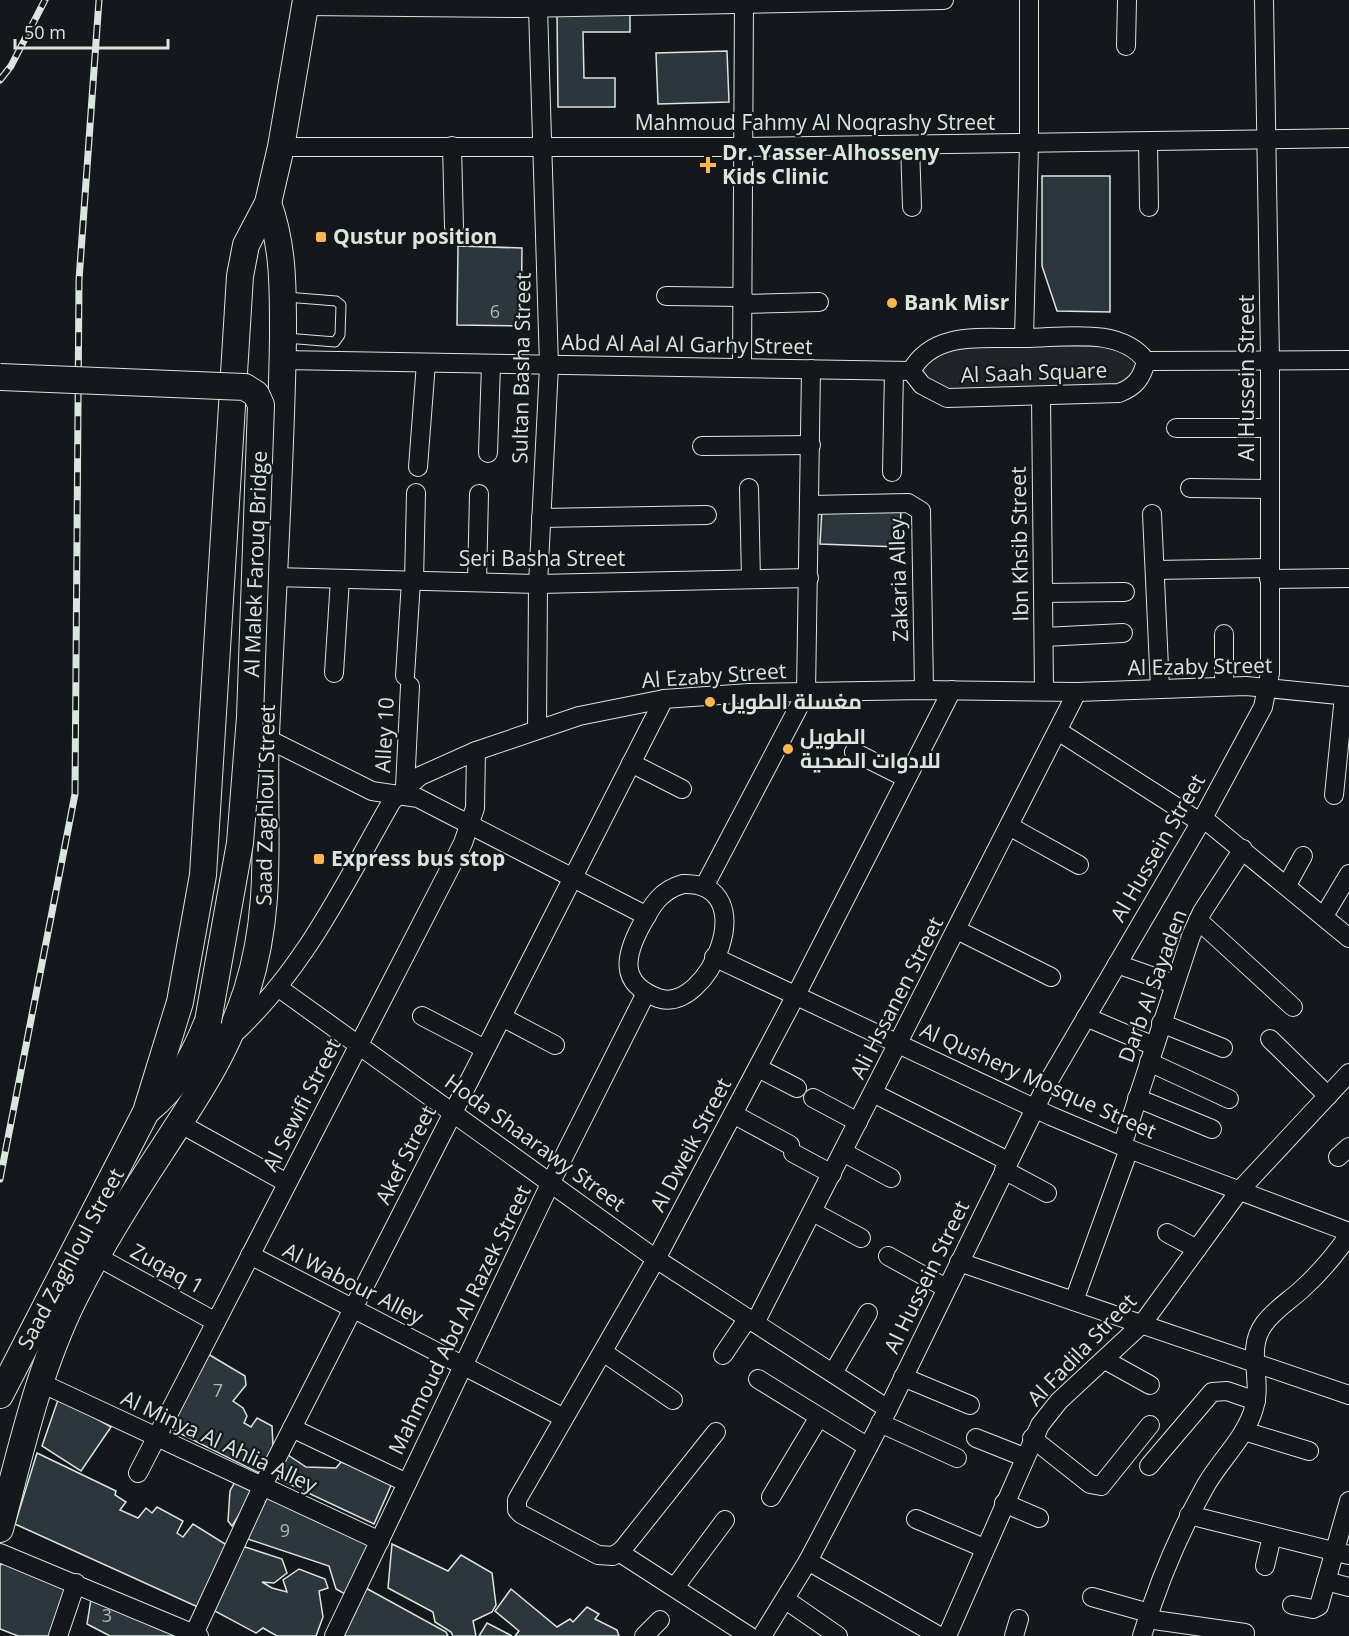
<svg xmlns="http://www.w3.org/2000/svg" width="1349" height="1636" viewBox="0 0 1349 1636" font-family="'Open Sans',Cairo,sans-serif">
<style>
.green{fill:#202428;stroke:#939e99;stroke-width:1.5}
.building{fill:#2c363c;stroke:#d8e6dc;stroke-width:1.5}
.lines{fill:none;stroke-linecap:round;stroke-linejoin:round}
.lane-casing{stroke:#d8e6dc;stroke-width:11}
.street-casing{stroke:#d8e6dc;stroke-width:20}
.secondary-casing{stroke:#d8e6dc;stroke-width:28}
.lane{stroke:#14181c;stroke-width:9}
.street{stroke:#14181c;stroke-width:18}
.secondary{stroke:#14181c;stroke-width:26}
.rail-casing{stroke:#d8e6dc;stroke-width:7}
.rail{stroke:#14181c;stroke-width:4.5;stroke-dasharray:14;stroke-linecap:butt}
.secondary-bridge-casing{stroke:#d8e6dc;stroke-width:28;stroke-linecap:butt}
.secondary-bridge{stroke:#14181c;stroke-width:26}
.poi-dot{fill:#ffb74d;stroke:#14181c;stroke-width:2}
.labels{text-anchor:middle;stroke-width:4.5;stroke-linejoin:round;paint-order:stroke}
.number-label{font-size:18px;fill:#adbab4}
.street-label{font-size:21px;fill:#d8e6dc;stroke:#14181c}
.poi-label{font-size:21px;font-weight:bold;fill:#d8e6dc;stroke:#14181c;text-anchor:start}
</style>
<rect width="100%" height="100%" fill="#14181c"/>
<path class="green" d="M956 345 1117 346 1138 362 1135 374 1124 384 949 392 937 388 917 370 930 356Z"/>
<g class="building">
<path d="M557 13H630V32H583L584 78H615V107H558Z"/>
<path d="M727 51 729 102 658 104 656 53Z"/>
<path d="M1042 176H1110V312L1057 311 1042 266Z"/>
<path d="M458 246 522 248 521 326 457 325Z"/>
<path d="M822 508 901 511 899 547 820 544Z"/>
<path d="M208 1354 245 1376 246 1385 233 1401 243 1408 247 1416 244 1423 251 1427 257 1418 272 1426 273 1446 259 1473 171 1429Z"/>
<path d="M59 1397 111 1427 81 1471 42 1446Z"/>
<path d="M282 1451 306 1467 336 1468 341 1462 393 1481 374 1524 270 1475Z"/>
<path d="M37 1453 116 1491 115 1495 126 1502 120 1510 138 1518 146 1508 152 1513 157 1507 183 1521 177 1533 183 1537 193 1524 230 1547 200 1608 15 1524Z"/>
<path d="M236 1480 257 1486 232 1526 228 1521 230 1491Z"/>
<path d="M264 1493 369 1543 345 1594 336 1589 329 1566 242 1537Z"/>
<path d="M392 1544 448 1571 461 1555 492 1573 496 1605 492 1612 473 1621 476 1636H453L451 1632 435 1622 433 1612 388 1588Z"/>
<path d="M242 1546 282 1559 287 1573 274 1583 262 1582 272 1588 287 1592 283 1580 299 1569 325 1579 328 1588 319 1591 323 1617 316 1636H277L263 1628 256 1633 211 1609Z"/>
<path d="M8 1562 73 1588 56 1636H18L0 1629V1565Z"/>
<path d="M364 1587 446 1632 448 1636H341Z"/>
<path d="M511 1589 557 1627 570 1619 573 1622 587 1607 599 1614 595 1619 617 1630 619 1636H515L519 1631 495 1611Z"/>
<path d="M92 1593 183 1636H110L87 1624Z"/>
<path d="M487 1623 512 1636H479Z"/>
</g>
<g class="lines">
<g class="lane-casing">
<path id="lane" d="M286 297 336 301 341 305 340 335 335 342 286 338"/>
</g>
<g class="street-casing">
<g id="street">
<path d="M305 6 520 8 944 0"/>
<path d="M1126 46 1127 0"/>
<path d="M1148 142 1149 207"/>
<path d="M910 145 912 207"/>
<path d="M452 146 454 227"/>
<path d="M281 147H745L1349 138"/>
<path d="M666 296 743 297"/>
<path d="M743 304 819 302"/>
<path d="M1024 338C1063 338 1120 326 1146 361 1142 378 1135 387 1119 393L947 398 922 385 911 371C934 330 983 339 1024 338Z"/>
<path d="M1024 338 1029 144V0"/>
<path d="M283 360 911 371"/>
<path d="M1146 361 1349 360"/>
<path d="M742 368 744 0"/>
<path d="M1041 396 1044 691"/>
<path d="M1176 428H1270"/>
<path d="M702 446 811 445"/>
<path d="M488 453 491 365"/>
<path d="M418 467 426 363"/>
<path d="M892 472 894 371"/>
<path d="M749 488 751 579"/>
<path d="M1190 488 1270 489"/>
<path d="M810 505 908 503 921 511 924 690"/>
<path d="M1152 514 1160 689"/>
<path d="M541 518 707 515"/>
<path d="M1155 570 1269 568"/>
<path d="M274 577 538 584 809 578"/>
<path d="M1269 579 1349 578"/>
<path d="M414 581 416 493"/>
<path d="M477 582 479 494"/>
<path d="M1043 593 1125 592"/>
<path d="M1224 634V686"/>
<path d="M1044 637 1123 633"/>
<path d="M334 673 340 579"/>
<path d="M405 676 411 581"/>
<path d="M537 729 538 584 549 366 538 8"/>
<path d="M1058 731 1200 822"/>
<path d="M266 738 372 791 418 798 647 916"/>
<path d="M854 752 906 778"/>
<path d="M631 763 682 789"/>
<path d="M405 787 410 686"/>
<path d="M1334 795 1344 696"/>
<path d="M1203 818 1349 938"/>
<path d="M1009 826 1079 865"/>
<path d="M683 884C765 881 708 1016 658 998 618 983 625 955 642 924 652 905 661 890 683 884Z"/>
<path d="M1287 885 1303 856"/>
<path d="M704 887 806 693 811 369"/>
<path d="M1324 916 1349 874"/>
<path d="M1198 920 1293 1007"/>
<path d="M957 930 1051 977"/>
<path d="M714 957 1051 1116 1129 1149 1349 1232"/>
<path d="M1117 964 1174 984"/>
<path d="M279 988 656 1259 888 1409"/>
<path d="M422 1016 485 1049"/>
<path d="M502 1017 555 1045"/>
<path d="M1086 1017 1154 1046"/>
<path d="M1161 1023 1223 1048"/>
<path d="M233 1035C306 967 343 886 392 801L420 776 476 751 579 716 664 699 749 693 924 690 1077 692 1246 686 1349 696"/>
<path d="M1270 1039 1328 1096"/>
<path d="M1149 1062 1229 1099"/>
<path d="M758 1068 797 1088"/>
<path d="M873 1093 1008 1161"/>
<path d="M813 1098 858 1122"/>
<path d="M1137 1098 1212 1129"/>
<path d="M733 1114 790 1145"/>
<path d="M179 1123 287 1183"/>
<path d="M1122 1146 1191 936 1202 912 1243 849"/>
<path d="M843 1152 891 1178"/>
<path d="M793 1153 832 1174"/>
<path d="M1338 1157 1349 1147"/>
<path d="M1004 1170 1047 1193"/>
<path d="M813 1212 861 1238"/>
<path d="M1167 1233 1197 1249"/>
<path d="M250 1255 564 1418"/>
<path d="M96 1256 216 1322"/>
<path d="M888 1256 946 1288"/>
<path d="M959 1262 1349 1395"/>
<path d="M1074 1301 1129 1149"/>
<path d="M755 1323 1077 692"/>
<path d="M603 1352 673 1400"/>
<path d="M723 1355 748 1318"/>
<path d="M1105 1360 1150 1385"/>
<path d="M833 1373 868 1313"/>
<path d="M903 1377 970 1405"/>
<path d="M758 1379 868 1447"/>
<path d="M39 1382 380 1541"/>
<path d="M880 1423 957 1458"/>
<path d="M292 1428 407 1483"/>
<path d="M1244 1431 1309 1451"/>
<path d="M716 1432 622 1550 625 1556 749 1636"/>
<path d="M976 1438 1024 1457"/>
<path d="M1032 1438 1090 1484 1101 1486 1150 1425"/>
<path d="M1149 1466 1212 1392 1227 1391 1256 1401"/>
<path d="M138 1473 463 843 475 808 476 751"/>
<path d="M771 1497 819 1417"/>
<path d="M1004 1503 1039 1518"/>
<path d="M1189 1515 1349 1555"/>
<path d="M916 1519 984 1548"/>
<path d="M622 1550 613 1556 598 1555 521 1514 517 1510V1500L656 1259 796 995 952 690"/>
<path d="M0 1553 199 1636"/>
<path d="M808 1561 939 1636"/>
<path d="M1265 1566 1272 1536"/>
<path d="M1326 1581 1349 1587"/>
<path d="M675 1587 725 1520"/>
<path d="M1092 1597 1149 1613"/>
<path d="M786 1600 838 1636"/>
<path d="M1292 1605 1313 1609 1319 1606 1349 1501"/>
<path d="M1147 1619 1245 1633"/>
<path d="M194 1634 262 1487 664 699"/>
<path d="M58 1636 76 1583"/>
<path d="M334 1636 551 1182 646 993"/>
<path d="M644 1636 660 1620"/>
<path d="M762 1636 808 1561 888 1409 1047 1084 1203 818 1263 707 1270 673V360L1264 0"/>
<path d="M947 1636 1040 1425 1059 1401 1142 1324 1240 1190 1349 1073"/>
<path d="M1014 1636 1019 1619"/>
<path d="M1142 1636C1158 1583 1179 1533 1206 1485 1221 1459 1246 1437 1254 1408 1263 1379 1245 1350 1264 1324 1274 1310 1289 1301 1301 1290 1319 1274 1335 1255 1349 1235"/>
</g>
</g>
<g class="secondary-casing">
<g id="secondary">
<path d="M147 1111C178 1086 193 1058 208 1021"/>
<path d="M0 1395 146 1112 180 1002 203 875 240 276 246 245 268 203 281 147 306 0"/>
<path d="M0 1529C22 1446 40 1361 81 1285 105 1238 133 1194 162 1150 198 1094 226 1054 247 990 275 902 262 823 266 734 272 602 281 470 283 338 283 291 284 247 268 203"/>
</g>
</g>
<use href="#lane" class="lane"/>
<use href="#street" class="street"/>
<use href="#secondary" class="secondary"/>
<g class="rail-casing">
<g id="rail">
<path d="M0 80 11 66 45 0"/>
<path d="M0 1179 75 794 79 280 99 0"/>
</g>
</g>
<use href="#rail" class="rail"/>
<g class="secondary-bridge-casing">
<path id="secondary-bridge" d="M0 377 245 387 256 394 261 405 250 717 240 843 208 1021"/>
</g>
<use href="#secondary-bridge" class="secondary-bridge"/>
</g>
<g class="poi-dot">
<path d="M705 156h6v6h6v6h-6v6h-6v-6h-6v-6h6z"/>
<rect x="315" y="231" width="12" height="12" rx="3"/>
<circle cx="892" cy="303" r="6"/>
<circle cx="710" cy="702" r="6"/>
<circle cx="788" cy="749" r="6"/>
<rect x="313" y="853" width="12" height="12" rx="3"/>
</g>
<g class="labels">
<g class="number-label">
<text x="495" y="318">6</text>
<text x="218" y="1397">7</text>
<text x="285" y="1537">9</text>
<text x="107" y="1622">3</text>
</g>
<g class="street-label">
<text x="815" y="130">Mahmoud Fahmy Al Noqrashy Street</text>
<text transform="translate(687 345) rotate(1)" y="7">Abd Al Aal Al Garhy Street</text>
<text transform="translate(522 368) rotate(-89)" y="7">Sultan Basha Street</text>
<text transform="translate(1034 373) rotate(-2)" y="7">Al Saah Square</text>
<text transform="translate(1247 378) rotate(-90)" y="7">Al Hussein Street</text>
<text transform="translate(1020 544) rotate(-91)" y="7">Ibn Khsib Street</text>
<text x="542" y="566">Seri Basha Street</text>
<text transform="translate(256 564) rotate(-88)" y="7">Al Malek Farouq Bridge</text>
<text transform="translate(899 580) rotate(-92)" y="7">Zakaria Alley</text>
<text transform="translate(1200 667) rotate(-1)" y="7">Al Ezaby Street</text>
<text transform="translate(714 676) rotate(-4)" y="7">Al Ezaby Street</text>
<text transform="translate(385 735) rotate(-87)" y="7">Alley 10</text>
<text transform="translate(266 805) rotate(-89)" y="7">Saad Zaghloul Street</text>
<text transform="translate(1158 848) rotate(-60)" y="7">Al Hussein Street</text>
<text transform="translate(1153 986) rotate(-70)" y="7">Darb Al Sayaden</text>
<text transform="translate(897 998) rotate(-63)" y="7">Ali Hssanen Street</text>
<text transform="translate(1038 1081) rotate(24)" y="7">Al Qushery Mosque Street</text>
<text transform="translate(302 1105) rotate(-63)" y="7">Al Sewifi Street</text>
<text transform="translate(535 1143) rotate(36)" y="7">Hoda Shaarawy Street</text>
<text transform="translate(691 1145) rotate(-62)" y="7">Al Dweik Street</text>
<text transform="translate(406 1155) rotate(-63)" y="7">Akef Street</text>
<text transform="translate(71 1259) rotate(-62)" y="7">Saad Zaghloul Street</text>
<text transform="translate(167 1269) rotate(29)" y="7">Zuqaq 1</text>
<text transform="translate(927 1277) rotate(-64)" y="7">Al Hussein Street</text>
<text transform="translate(353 1284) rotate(27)" y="7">Al Wabour Alley</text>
<text transform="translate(460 1320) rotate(-64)" y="7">Mahmoud Abd Al Razek Street</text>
<text transform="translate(1082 1350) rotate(-46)" y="7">Al Fadila Street</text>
<text transform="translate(219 1442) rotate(25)" y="7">Al Minya Al Ahlia Alley</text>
</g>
<g class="poi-label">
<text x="722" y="160">Dr. Yasser Alhosseny<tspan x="722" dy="24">Kids Clinic</tspan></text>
<text x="333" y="244">Qustur position</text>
<text x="904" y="310">Bank Misr</text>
<text x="722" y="709">مغسلة الطويل</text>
<text x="800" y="744">الطويل<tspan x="800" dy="24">للادوات الصحية</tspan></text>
<text x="331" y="866">Express bus stop</text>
</g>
</g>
<path d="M15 39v9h153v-9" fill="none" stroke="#d8e6dc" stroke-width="3"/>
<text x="24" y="39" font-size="18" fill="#d8e6dc" stroke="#14181c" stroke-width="4.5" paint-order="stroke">50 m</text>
</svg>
